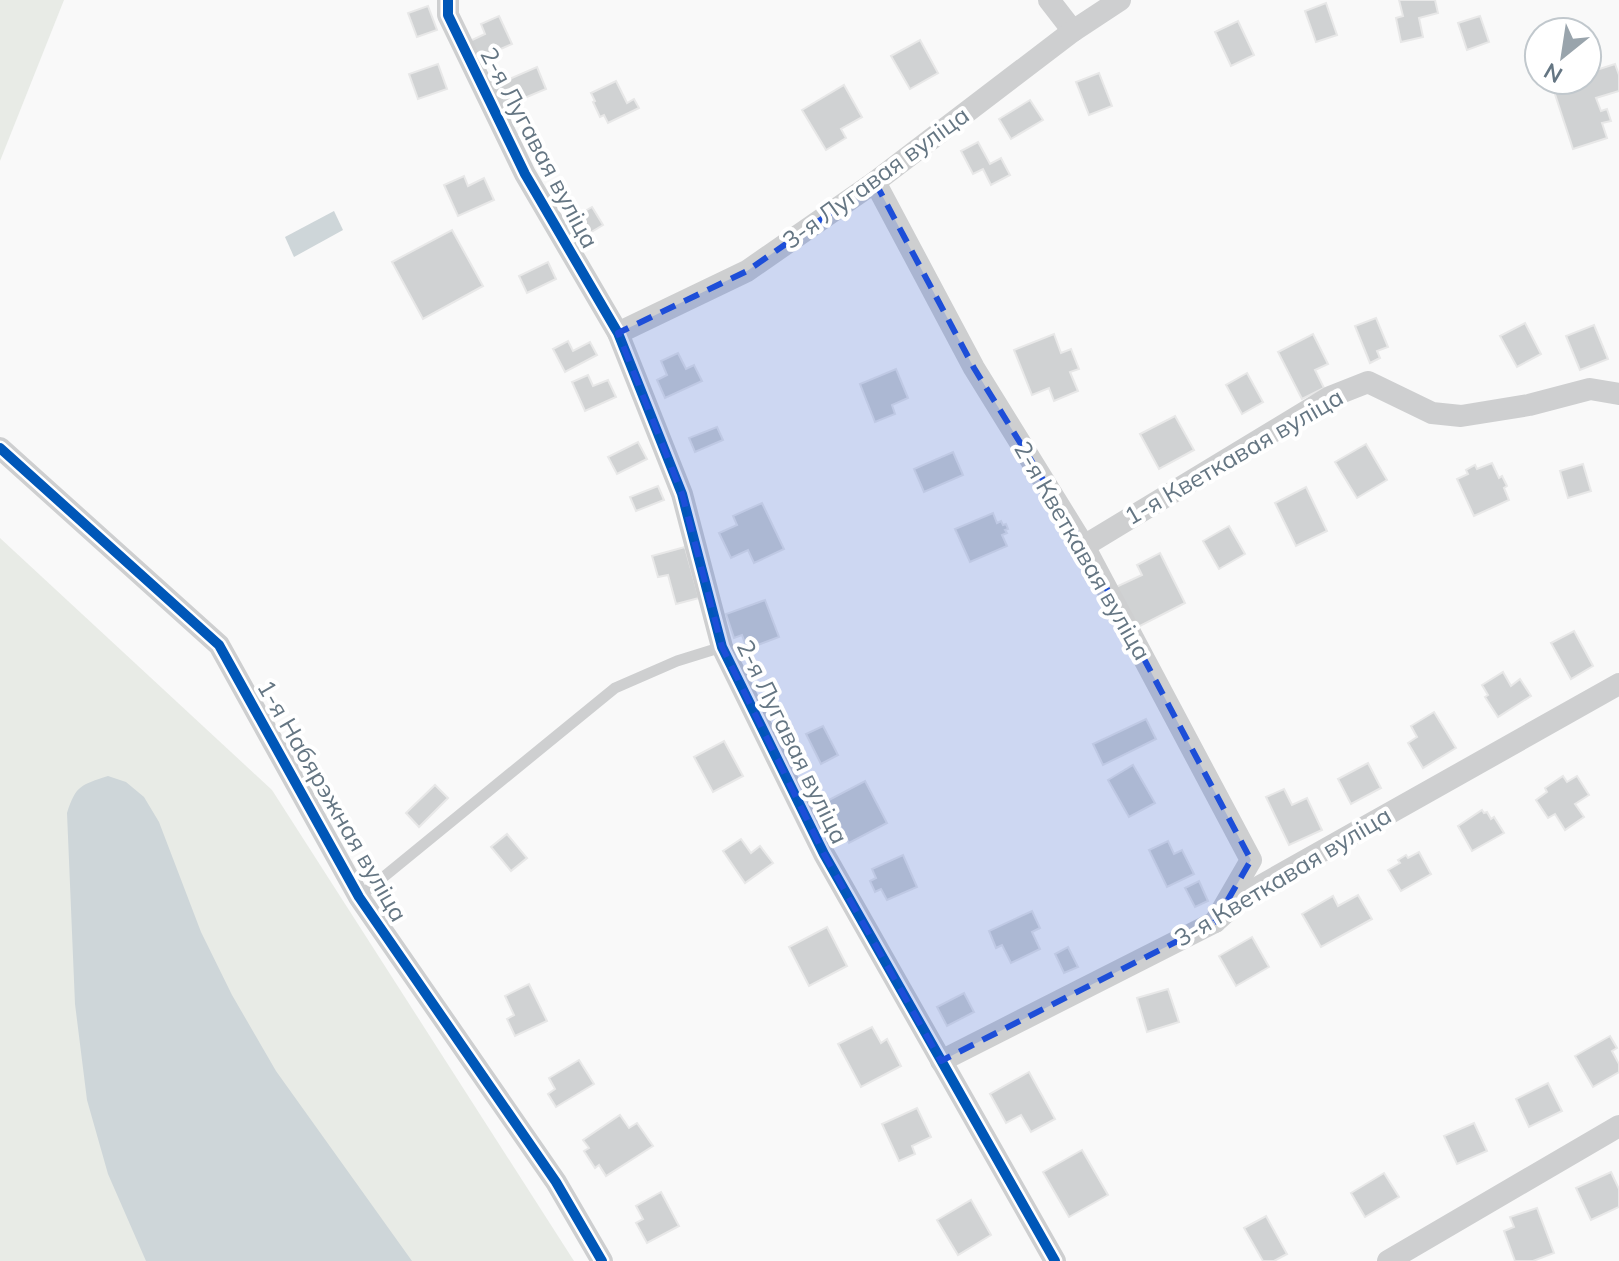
<svg xmlns="http://www.w3.org/2000/svg" width="1619" height="1261" viewBox="0 0 1619 1261" font-family="Mulish,sans-serif">
<style>
.green{fill:#e8ebe6}
.water{fill:#ced6d9}
.building{fill:#d0d2d3;stroke:#e8e8e8;stroke-width:2}
.lines{fill:none;stroke-linecap:round;stroke-linejoin:round}
.lane{stroke:#cecfd0;stroke-width:11}
.street{stroke:#cecfd0;stroke-width:22}
.cycleway-casing{stroke:#fff;stroke-width:15}
.cycleway{stroke:#0057b8;stroke-width:10}
.marked{fill:#1d4ed8;fill-opacity:0.2;stroke:#1d4ed8;stroke-width:6;stroke-dasharray:16 10;stroke-linejoin:round}
.labels{text-anchor:middle;stroke-width:8;stroke-linejoin:round;paint-order:stroke}
.street-label{font-size:24px;fill:#657683;stroke:#fff}
</style>
<rect width="100%" height="100%" fill="#f9f9f9"/>
<g class="green">
<path d="M0 0H64L0 161Z"/>
<path d="M0 538 272 790 574 1261H0Z"/>
</g>
<g class="water">
<path d="M334 211 343 230 294 257 285 237Z"/>
<path d="M108 776 126 782 144 797 159 822 201 932 232 995 276 1071 412 1261H146L108 1174 87 1100 75 1004 67 813C76 785 81 785 108 776Z"/>
</g>
<g class="building">
<path d="M1399 0H1435L1438 13 1419 18 1423 37 1401 42 1396 18 1403 16Z"/>
<path d="M1326 3 1337 35 1316 42 1305 11Z"/>
<path d="M428 6 437 30 417 37 408 13Z"/>
<path d="M499 16 512 44 478 59 470 41 485 34 481 24Z"/>
<path d="M1480 16 1489 42 1467 50 1458 23Z"/>
<path d="M1238 21 1254 55 1231 66 1215 32Z"/>
<path d="M920 40 938 73 910 89 891 56Z"/>
<path d="M438 64 447 89 418 99 409 74Z"/>
<path d="M1615 64 1619 75V91L1596 98 1601 111 1607 109 1611 121 1602 123 1607 138 1573 149 1552 85 1566 80H1587V73Z"/>
<path d="M537 67 546 89 498 109 489 88Z"/>
<path d="M1099 73 1112 106 1089 115 1076 82Z"/>
<path d="M616 81 627 103 634 99 639 108 608 123 604 115 600 117 593 102 595 101 591 93Z"/>
<path d="M844 85 862 117 841 129 846 138 826 150 802 110Z"/>
<path d="M1030 100 1043 120 1011 139 999 119Z"/>
<path d="M978 142 990 164 1001 158 1010 175 991 185 983 169 973 174 961 151Z"/>
<path d="M464 176 468 186 484 178 494 200 458 216 444 185Z"/>
<path d="M592 207 603 225 573 243 562 224Z"/>
<path d="M452 230 483 286 423 319 392 262Z"/>
<path d="M548 262 556 279 527 293 519 276Z"/>
<path d="M1376 318 1388 347 1377 351 1380 358 1370 363 1355 326Z"/>
<path d="M1525 323 1541 354 1517 367 1500 336Z"/>
<path d="M1594 325 1608 359 1580 370 1566 336Z"/>
<path d="M1054 334 1061 353 1071 349 1079 369 1070 372 1078 391 1054 401 1049 388 1032 395 1014 350Z"/>
<path d="M1313 334 1328 364 1315 370 1324 388 1302 399 1278 352Z"/>
<path d="M568 341 573 351 590 342 597 355 565 372 553 349Z"/>
<path d="M678 353 686 369 694 365 702 381 665 398 657 380 667 375 661 361Z"/>
<path d="M896 369 908 398 892 405 895 414 875 422 860 384Z"/>
<path d="M1247 373 1263 402 1242 414 1226 385Z"/>
<path d="M588 375 593 386 608 380 616 397 585 411 572 382Z"/>
<path d="M1175 416 1194 450 1159 469 1140 434Z"/>
<path d="M717 427 723 440 695 452 689 438Z"/>
<path d="M638 442 647 459 617 474 608 457Z"/>
<path d="M1366 444 1387 480 1357 498 1335 462Z"/>
<path d="M953 452 963 475 924 492 914 469Z"/>
<path d="M1492 463 1499 478 1502 476 1507 486 1504 488 1509 500 1474 516 1457 479 1468 474 1466 470 1475 465 1477 469Z"/>
<path d="M1583 464 1591 491 1568 498 1560 471Z"/>
<path d="M658 486 664 500 636 511 630 497Z"/>
<path d="M1306 487 1327 531 1296 546 1275 503Z"/>
<path d="M762 503 784 549 754 563 748 550 731 558 719 533 737 525 733 516Z"/>
<path d="M993 513 997 523 1001 521 1003 525 1006 524 1008 529 1005 530 1007 533 1002 535 1007 546 970 562 955 529Z"/>
<path d="M1229 526 1245 554 1219 569 1203 541Z"/>
<path d="M685 547 699 598 676 604 668 575 658 577 652 556Z"/>
<path d="M1160 553 1185 603 1136 628 1116 587 1142 575 1137 565Z"/>
<path d="M765 600 779 637 747 649 742 635 734 638 726 614Z"/>
<path d="M1574 631 1593 666 1571 679 1551 643Z"/>
<path d="M1503 672 1511 686 1520 679 1531 696 1498 717 1485 697 1488 695 1482 685Z"/>
<path d="M1434 712 1456 748 1423 768 1408 743 1417 737 1411 726Z"/>
<path d="M1146 719 1156 739 1103 765 1093 744Z"/>
<path d="M823 726 838 755 821 764 806 734Z"/>
<path d="M724 741 743 776 713 792 694 757Z"/>
<path d="M1368 763 1381 788 1351 804 1338 779Z"/>
<path d="M1133 765 1155 803 1129 817 1108 780Z"/>
<path d="M1563 776 1567 782 1577 776 1589 795 1575 804 1584 817 1565 830 1555 814 1548 818 1536 800 1547 792 1545 788Z"/>
<path d="M865 781 887 823 849 843 827 801Z"/>
<path d="M435 785 448 798 419 827 406 813Z"/>
<path d="M1284 789 1292 805 1307 798 1322 830 1289 845 1266 797Z"/>
<path d="M1482 810 1484 813 1487 812 1491 819 1494 817 1504 833 1472 851 1458 826Z"/>
<path d="M507 834 527 858 511 871 491 847Z"/>
<path d="M741 839 751 853 760 846 773 863 745 883 723 851Z"/>
<path d="M1168 841 1174 854 1182 850 1194 874 1167 887 1149 850Z"/>
<path d="M1419 852 1431 874 1401 891 1388 870 1400 863 1398 860 1406 855 1408 858Z"/>
<path d="M903 855 917 887 887 900 881 889 875 892 870 881 876 878 872 869Z"/>
<path d="M1199 881 1208 901 1195 907 1185 888Z"/>
<path d="M1358 895 1372 919 1321 947 1302 914 1333 896 1338 906Z"/>
<path d="M1032 911 1040 928 1032 932 1040 949 1011 963 1002 945 996 948 989 931Z"/>
<path d="M827 927 847 966 809 986 789 947Z"/>
<path d="M1252 937 1269 967 1236 986 1219 956Z"/>
<path d="M1068 947 1078 967 1064 973 1055 954Z"/>
<path d="M529 984 547 1021 515 1036 507 1019 514 1015 505 996Z"/>
<path d="M1168 989 1179 1022 1147 1032 1137 998Z"/>
<path d="M964 993 974 1012 947 1026 937 1007Z"/>
<path d="M872 1027 881 1043 887 1039 901 1066 861 1087 838 1044Z"/>
<path d="M1610 1036 1617 1048 1612 1051 1619 1064V1072L1593 1087 1575 1056Z"/>
<path d="M579 1060 594 1084 556 1107 548 1094 555 1089 549 1078Z"/>
<path d="M1029 1072 1055 1119 1031 1132 1021 1115 1006 1123 990 1094Z"/>
<path d="M1548 1083 1562 1111 1529 1127 1516 1099Z"/>
<path d="M917 1108 931 1137 912 1146 915 1154 899 1161 882 1124Z"/>
<path d="M620 1115 629 1128 637 1123 653 1146 606 1176 599 1165 595 1168 584 1151 589 1148 583 1140Z"/>
<path d="M1474 1123 1487 1151 1457 1164 1444 1136Z"/>
<path d="M1082 1150 1108 1195 1069 1217 1043 1172Z"/>
<path d="M1611 1172 1619 1189V1207L1591 1220 1576 1188Z"/>
<path d="M1384 1173 1399 1197 1365 1217 1351 1193Z"/>
<path d="M661 1192 679 1226 647 1243 636 1223 643 1219 636 1206Z"/>
<path d="M971 1200 991 1235 958 1255 937 1220Z"/>
<path d="M1537 1208 1554 1253 1533 1261H1515L1504 1231 1514 1227 1510 1217Z"/>
<path d="M1266 1216 1287 1254 1274 1261H1263L1244 1228Z"/>
</g>
<g class="lines">
<path class="lane" d="M359 897 615 688 677 661 722 647"/>
<g class="street">
<path d="M448 0V15L525 174 618 333 682 494 722 647 824 854 1055 1261"/>
<path d="M1049 0 1073 31"/>
<path d="M875 182 974 368 1084 546 1251 860 1215 922"/>
<path d="M618 333 747 271 875 182 1073 31 1120 0"/>
<path d="M0 448 219 645 359 897 556 1182 602 1261"/>
<path d="M1084 546 1330 397 1368 382 1432 413 1461 416 1529 405 1590 389 1619 394"/>
<path d="M941 1061 1215 922 1246 894 1619 684"/>
<path d="M1388 1261 1619 1126"/>
</g>
<g class="cycleway-casing">
<g id="cycleway">
<path d="M448 0V15L525 174 618 333 682 494 722 647 824 854 1055 1261"/>
<path d="M0 448 219 645 359 897 556 1182 602 1261"/>
</g>
</g>
<use href="#cycleway" class="cycleway"/>
</g>
<path class="marked" d="M875 182 974 368 1084 546 1251 860 1215 922 941 1061 824 854 722 647 682 494 618 333 747 271Z"/>
<g class="labels">
<g class="street-label">
<text transform="translate(539 148) rotate(62)" y="8">2-я Лугавая вуліца</text>
<text transform="translate(876 178) rotate(-36)" y="8">3-я Лугавая вуліца</text>
<text transform="translate(1234 457) rotate(-30)" y="8">1-я Кветкавая вуліца</text>
<text transform="translate(1082 551) rotate(60)" y="8">2-я Кветкавая вуліца</text>
<text transform="translate(792 742) rotate(64)" y="8">2-я Лугавая вуліца</text>
<text transform="translate(332 801) rotate(60)" y="8">1-я Набярэжная вуліца</text>
<text transform="translate(1283 877) rotate(-31)" y="8">3-я Кветкавая вуліца</text>
</g>
</g>
<g transform="translate(1563 56) rotate(210)"><circle r="38" fill="#ffffff" stroke="#c1c8cd" stroke-width="2"/>
<path d="M0-6L14 30L0 20L-14 30Z" fill="#99a4ac"/>
<text y="-12" font-size="22" font-weight="bold" text-anchor="middle" fill="#657683">N</text>
</g>
</svg>
